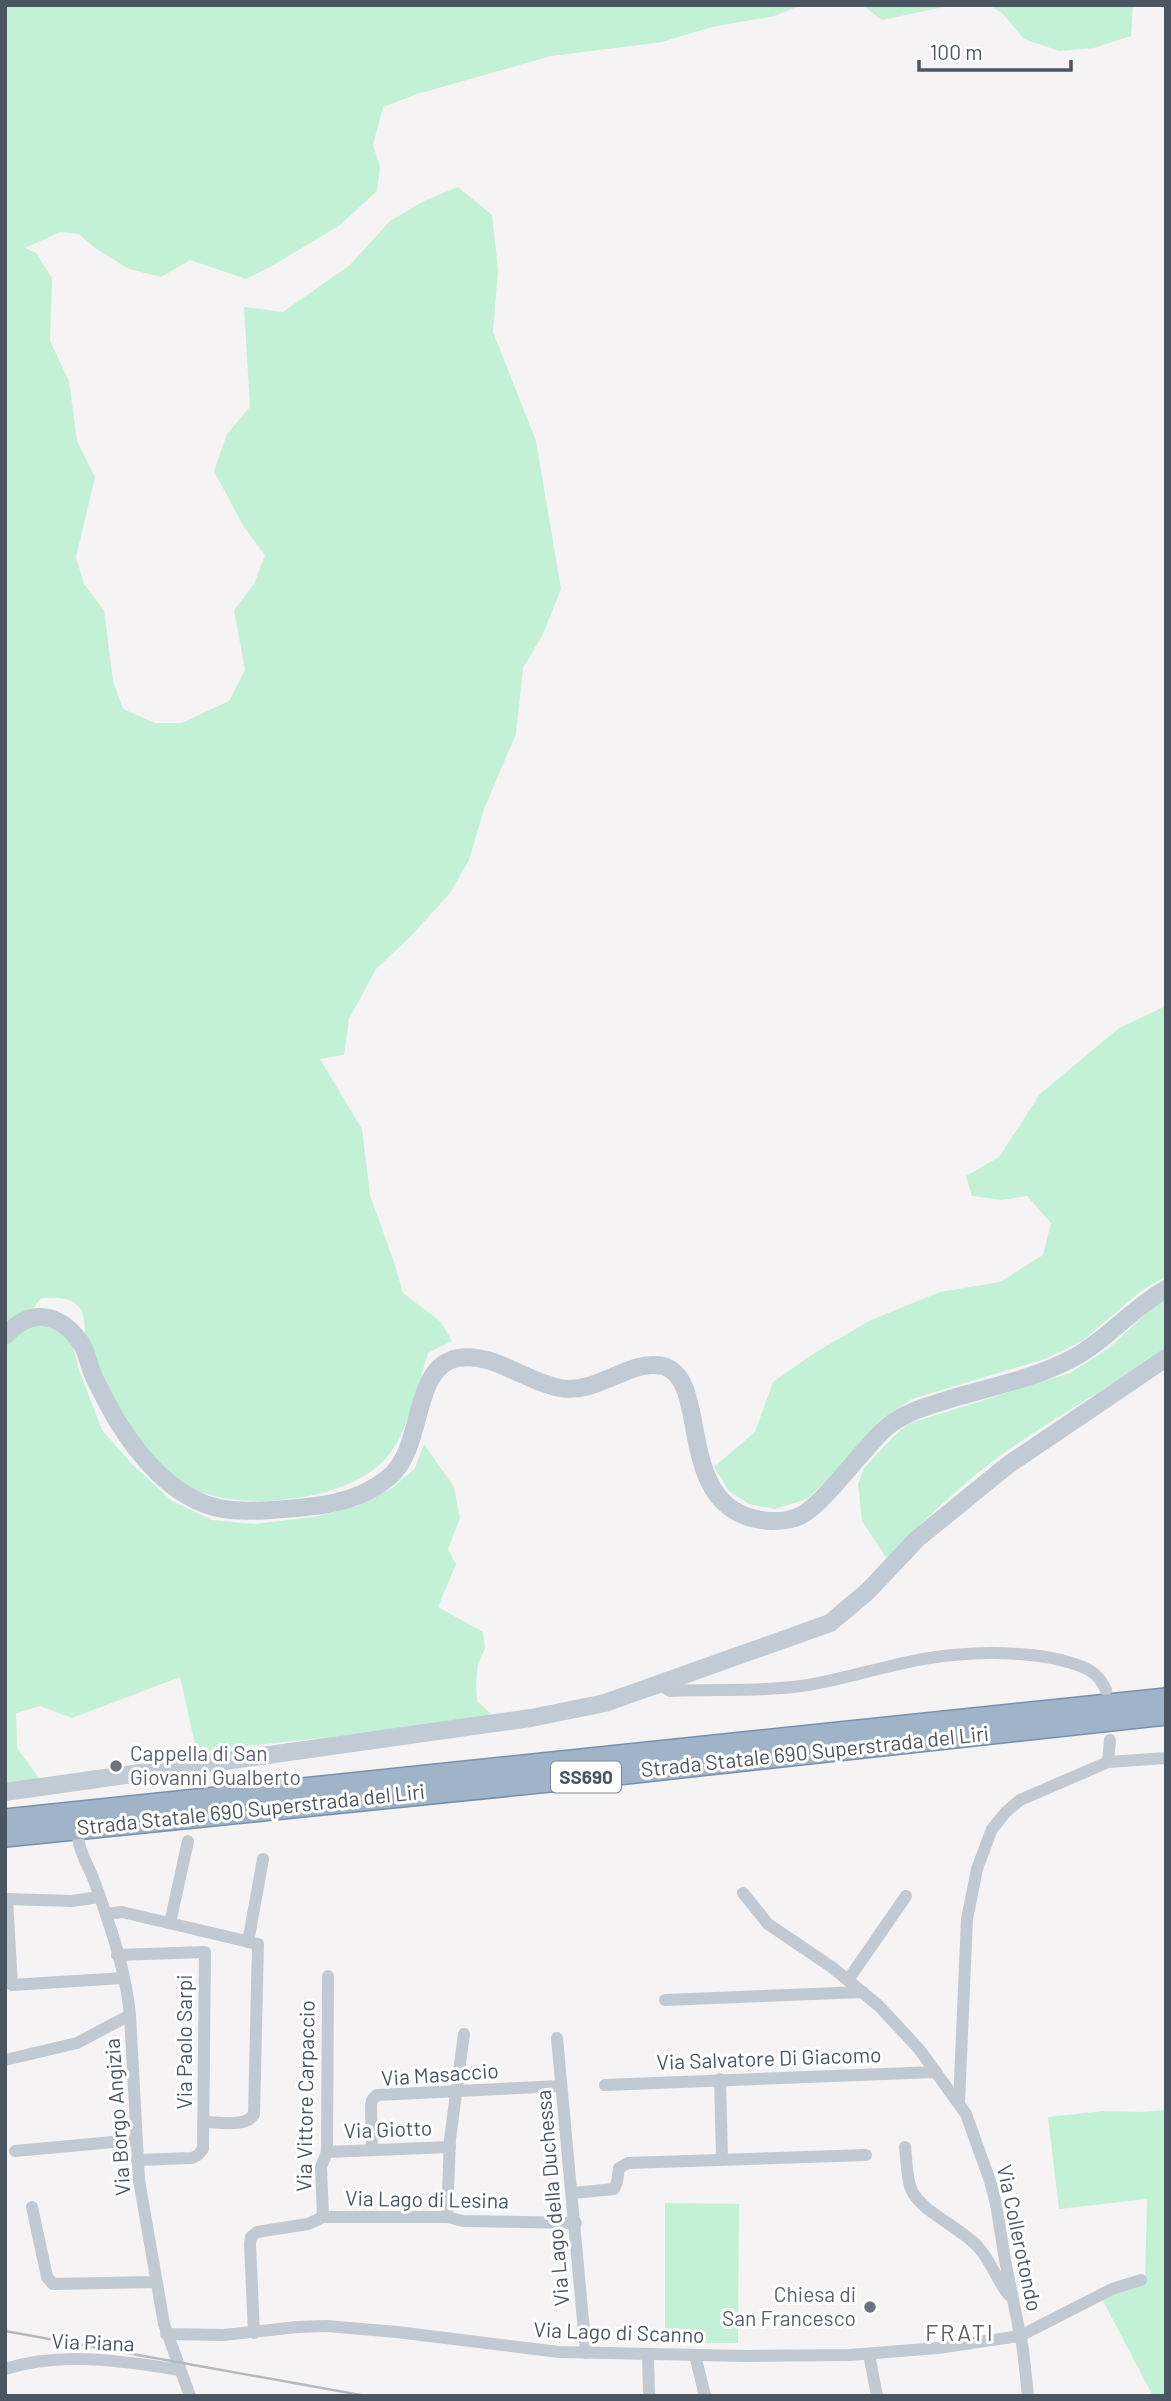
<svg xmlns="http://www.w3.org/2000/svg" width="1171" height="2401" viewBox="0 0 1171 2401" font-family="Barlow,sans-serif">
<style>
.green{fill:#c3f1d5}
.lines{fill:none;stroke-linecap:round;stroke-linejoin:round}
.trunk-casing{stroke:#7690ad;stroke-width:24}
.minor{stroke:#c1cad2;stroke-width:12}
.secondary{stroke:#c1cbd6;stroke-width:18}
.trunk{stroke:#9fb4c9;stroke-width:21}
.rail{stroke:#b5b8bd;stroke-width:2.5}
.worship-dot{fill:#6b7280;stroke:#fff;stroke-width:2.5}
.labels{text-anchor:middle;stroke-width:6;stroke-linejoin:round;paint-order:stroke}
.shield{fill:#fff;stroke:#808990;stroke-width:2}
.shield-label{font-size:19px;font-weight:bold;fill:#4a5661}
.street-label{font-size:21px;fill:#4a5661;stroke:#fff}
.worship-label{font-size:21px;fill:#5b616d;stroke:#fff;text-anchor:start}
.neighbourhood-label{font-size:23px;letter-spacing:2px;fill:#5f6368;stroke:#fff}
</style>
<rect width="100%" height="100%" fill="#f5f3f3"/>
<g class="green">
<path d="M5 5H802L774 16 712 27 662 42 551 56 417 94 383 107 373 145 380 167 377 191 340 225 270 267 246 279 190 260 161 277 129 269 95 248 79 234 60 232 25 248 36 253 52 278 50 341 69 381 77 441 95 477 76 557 84 584 104 610 113 681 123 709 155 723H182L229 701 245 670 234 610 254 584 265 555 244 527 214 471 227 434 250 407 244 307 283 312 350 265 390 221 426 200 458 187 492 215 498 269 493 332 536 441 561 589 543 634 523 668 516 734 484 809 469 860 450 893 411 936 376 969 349 1019 344 1055 320 1059 362 1129 370 1195 394 1262 403 1293 441 1322 452 1341 428 1353C418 1384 408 1432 387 1457 348 1504 222 1517 174 1478 138 1448 102 1384 87 1340 83 1329 87 1314 77 1305 68 1296 53 1298 41 1298L33 1309 72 1343 79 1370 102 1430 132 1464 172 1501 212 1520 254 1524 314 1517 357 1506 392 1488 415 1468 424 1444 454 1487 460 1518 448 1549 456 1564 438 1607 483 1632 485 1649 478 1663 476 1683 477 1701 491 1714C394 1734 295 1738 197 1753L180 1677 72 1718 40 1706 16 1713 17 1748 43 1784 5 1787Z"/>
<path d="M862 5H953L882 20Z"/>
<path d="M989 5H1133L1131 36 1094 48 1059 51 1024 39 1003 14Z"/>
<path d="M1166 1006V1276L1141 1291 1082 1341 1045 1359 912 1399 879 1421 852 1456 807 1499 775 1509 749 1504 729 1491 714 1467 755 1432 773 1382 816 1352 871 1320 940 1292 1000 1282 1043 1255 1051 1223 1027 1196 1002 1200 972 1196 966 1176 999 1157 1040 1094 1119 1028Z"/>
<path d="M1166 1300V1349C1118 1382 1068 1409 1020 1442 973 1473 926 1517 887 1559L862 1521 858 1484 864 1468 892 1438 908 1424 1070 1373 1109 1348 1154 1306Z"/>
<path d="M1166 2110V2396H1153L1102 2299 1145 2284 1147 2199 1059 2209 1048 2117 1104 2111 1141 2112Z"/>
<path d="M665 2203 739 2204 738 2343H665Z"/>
</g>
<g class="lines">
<g class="trunk-casing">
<g id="trunk">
<path d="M5 1820 1166 1699"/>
<path d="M5 1836 590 1777 1166 1714"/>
</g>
</g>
<g class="minor">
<path d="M660 1684 670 1691C715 1689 762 1692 808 1685 856 1677 904 1659 953 1655 992 1651 1054 1652 1089 1670 1098 1675 1102 1682 1106 1690"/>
<path d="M1108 1762 1110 1740"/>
<path d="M78 1838C81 1857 89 1866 95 1883 110 1925 126 1971 130 2015L139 2180 164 2324 190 2396"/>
<path d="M743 1893 768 1924 833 1968 879 2006 919 2049 966 2114 990 2181 996 2204 1005 2260 1023 2349 1028 2396"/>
<path d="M99 1897 72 1901 7 1899 12 1985 123 1978"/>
<path d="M106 1914 122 1912 258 1944 254 2114C246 2128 219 2122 204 2122"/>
<path d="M170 1923 188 1841"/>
<path d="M248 1942 263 1859"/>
<path d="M117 1955 205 1952 203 2149 198 2155 192 2158 137 2160"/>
<path d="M848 1980 906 1896"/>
<path d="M665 2000 863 1992"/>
<path d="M557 2038 586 2353"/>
<path d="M5 2060 77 2043 130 2015"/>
<path d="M720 2079 722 2159"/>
<path d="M605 2085 936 2072"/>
<path d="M959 2103 967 1919 977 1869 992 1829 1006 1812 1020 1800 1108 1762 1166 1758"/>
<path d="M905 2147C907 2161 906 2179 912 2191 922 2212 963 2229 979 2248 992 2263 997 2281 1009 2295"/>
<path d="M372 2150 371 2106 372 2100 377 2095 561 2086"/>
<path d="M15 2151 135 2140"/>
<path d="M327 2152 450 2147"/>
<path d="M573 2193 614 2189 617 2182 619 2168 628 2163 866 2155"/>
<path d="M32 2207 47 2277 53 2284 156 2282"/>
<path d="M323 2217 321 2167 327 2152 328 1976"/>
<path d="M447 2217 450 2139 464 2034"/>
<path d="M254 2333 250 2244 251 2237 257 2232 308 2224 323 2217H447L463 2221 576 2223"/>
<path d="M166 2334 224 2335 297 2327 326 2326 397 2332 559 2352 748 2356 849 2355 938 2348 1020 2336 1112 2289 1141 2280"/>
<path d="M869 2354 877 2396"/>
<path d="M648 2355 649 2396"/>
<path d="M695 2355 705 2396"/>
<path d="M5 2369C61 2351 124 2361 180 2370"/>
</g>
<g class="secondary">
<path d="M5 1336C31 1307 60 1313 81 1343 87 1352 88 1362 92 1372 95 1381 101 1390 105 1399 127 1442 164 1492 211 1506 231 1512 251 1511 272 1510 313 1507 355 1505 388 1478 426 1448 410 1367 458 1358 493 1352 526 1382 560 1388 598 1395 630 1358 663 1366 714 1379 669 1517 772 1521 778 1521 789 1520 795 1518 820 1511 864 1446 887 1427 904 1412 929 1406 950 1399 991 1387 1036 1378 1073 1358 1108 1339 1132 1308 1166 1289"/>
<path d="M5 1792 531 1718 605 1703 830 1623 868 1591 917 1539 1008 1465 1166 1358"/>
</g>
<use href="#trunk" class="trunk"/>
<path class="rail" d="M5 2331 366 2396"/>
</g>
<g class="worship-dot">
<circle cx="116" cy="1766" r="7"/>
<circle cx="870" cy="2307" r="7"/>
</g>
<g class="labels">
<rect class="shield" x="551" y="1761.5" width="70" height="31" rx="5"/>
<g class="shield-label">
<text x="586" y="1784">SS690</text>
</g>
<g class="street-label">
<text transform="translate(815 1752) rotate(-6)" y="7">Strada Statale 690 Superstrada del Liri</text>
<text transform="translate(251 1810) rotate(-6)" y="7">Strada Statale 690 Superstrada del Liri</text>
<text transform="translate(185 2042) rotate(-90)" y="7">Via Paolo Sarpi</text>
<text transform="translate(769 2059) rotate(-2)" y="7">Via Salvatore Di Giacomo</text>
<text transform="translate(440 2075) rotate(-4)" y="7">Via Masaccio</text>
<text transform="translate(306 2096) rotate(-89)" y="7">Via Vittore Carpaccio</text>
<text transform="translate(118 2117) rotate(-94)" y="7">Via Borgo Angizia</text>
<text transform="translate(388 2130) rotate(-2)" y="7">Via Giotto</text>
<text transform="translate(553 2198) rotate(-95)" y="7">Via Lago della Duchessa</text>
<text transform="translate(427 2200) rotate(1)" y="7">Via Lago di Lesina</text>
<text transform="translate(1019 2238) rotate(78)" y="7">Via Collerotondo</text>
<text transform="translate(619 2333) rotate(2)" y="7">Via Lago di Scanno</text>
<text transform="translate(93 2343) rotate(2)" y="7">Via Piana</text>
</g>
<g class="worship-label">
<text x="130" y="1761">Cappella di San<tspan x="130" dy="24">Giovanni Gualberto</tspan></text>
<text x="856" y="2302" text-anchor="end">Chiesa di<tspan x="856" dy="24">San Francesco</tspan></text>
</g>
<g class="neighbourhood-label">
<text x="960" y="2341">FRATI</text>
</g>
</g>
<rect width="1171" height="2401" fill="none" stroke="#4a5661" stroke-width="14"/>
<path d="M919 60v10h152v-10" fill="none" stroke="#4a5661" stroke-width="3.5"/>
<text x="930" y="60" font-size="21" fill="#4a5661" stroke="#ffffff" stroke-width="5" paint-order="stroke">100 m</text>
</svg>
